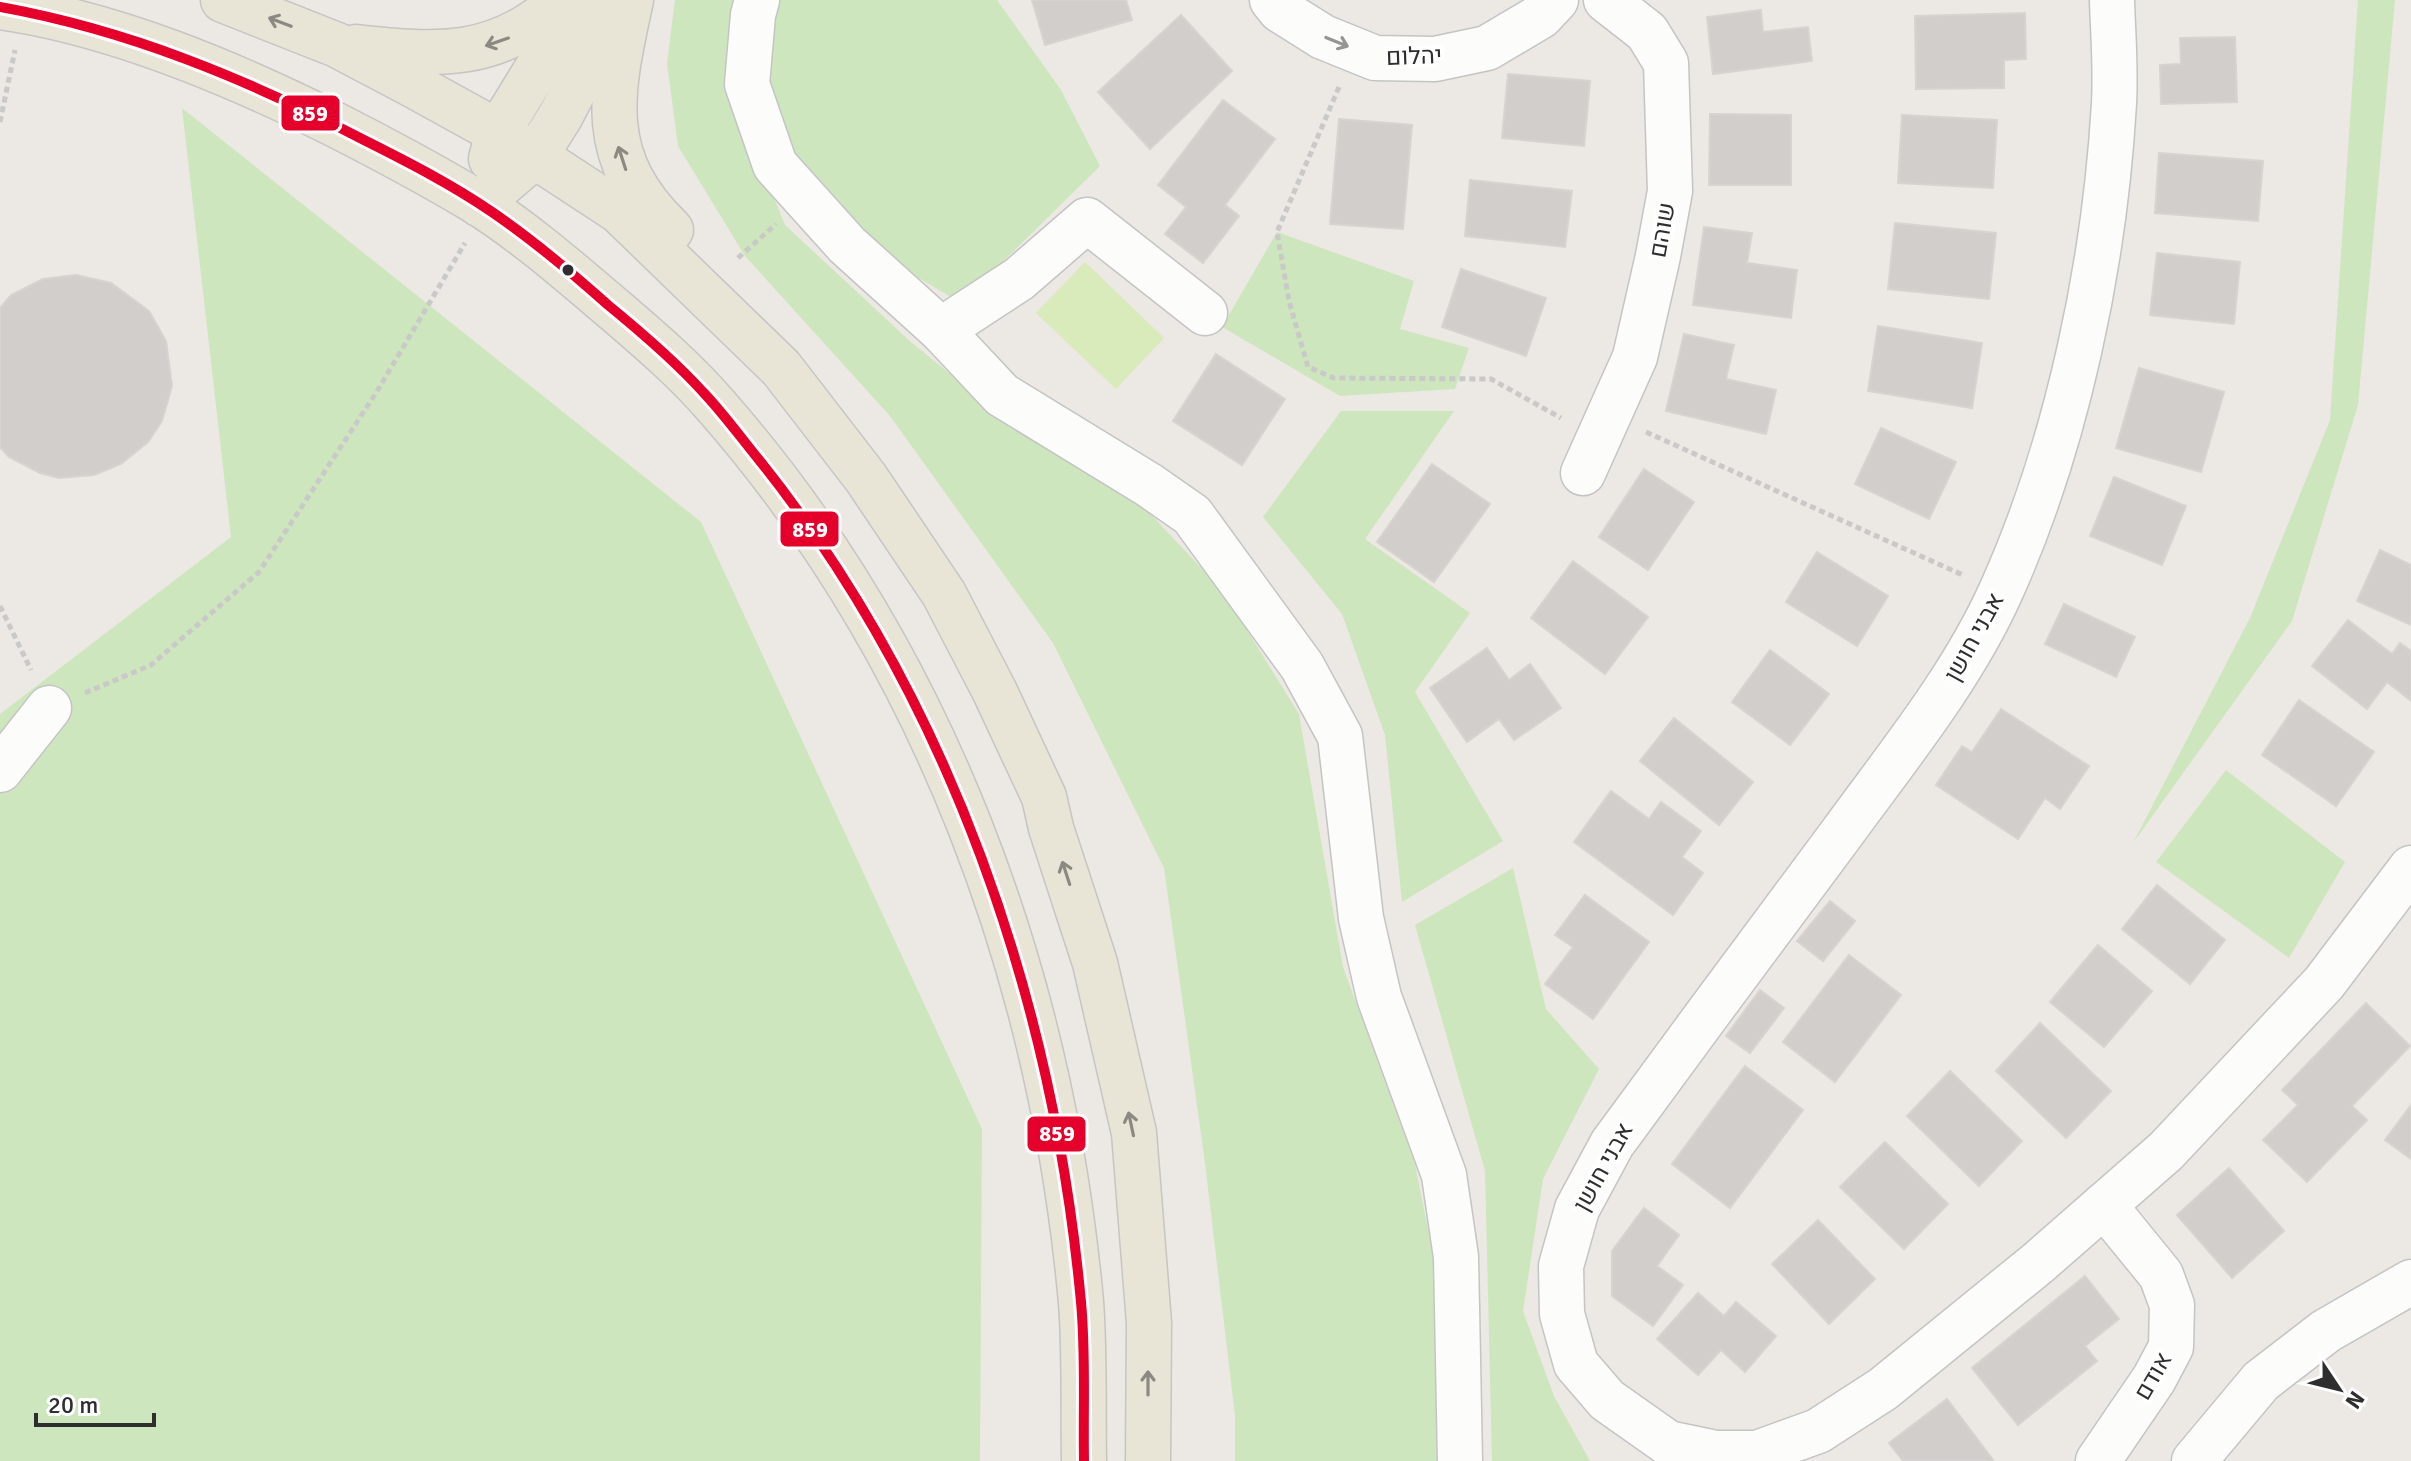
<svg xmlns="http://www.w3.org/2000/svg" width="2411" height="1461" viewBox="0 0 2411 1461" font-family="Signika,Heebo,sans-serif">
<style>
.green{fill:#cee6be}
.pitch{fill:#d9eabb}
.building{fill:#d1cecb;stroke:#d7d4d0;stroke-width:2}
.lines{fill:none;stroke-linecap:round;stroke-linejoin:round}
.minor-casing{stroke:#c5c4c5;stroke-width:47}
.major-casing{stroke:#c6c5c4;stroke-width:47}
.path{stroke:#c9c9c8;stroke-width:5;stroke-dasharray:6 4;stroke-linecap:butt}
.minor{stroke:#fcfcfb;stroke-width:44}
.major{stroke:#e8e4d6;stroke-width:44}
.bus-1-casing{stroke:#fff;stroke-width:16}
.bus-1{stroke:#e4002b;stroke-width:10}
.oneway{stroke:#8b8982}
.oneway2{stroke:#959594}
.bus-dot{fill:#2e2e2e;stroke:#fff;stroke-width:3}
.labels{text-anchor:middle;stroke-width:8;stroke-linejoin:round;paint-order:stroke}
.street-label{font-size:24px;fill:#2e2e2e;stroke:#fff}
.line-badge{stroke:#fff;stroke-width:3}
.badge-label{font-size:22px;text-anchor:middle;font-weight:bold;fill:#fff}
</style>
<rect width="100%" height="100%" fill="#ece8e4"/>
<g class="green">
<path d="M675 0H740L742 119 785 225 912 343 1020 430 1142 505 1222 590 1299 714 1343 967 1415 1164 1442 1300 1443 1461H1235V1416L1205 1163 1164 868 1053 643 890 416 745 256 678 146 667 63Z"/>
<path d="M780 0H997L1061 90 1100 166 961 303 890 261 783 142 764 58Z"/>
<path d="M2358 0H2395L2358 405 2292 621 2133 843 2250 618 2330 420Z"/>
<path d="M182 108 701 522 982 1129 980 1461H0V714L231 537Z"/>
<path d="M1277 232 1414 281 1400 329 1469 348 1455 389 1340 396 1222 327Z"/>
<path d="M1341 411H1454L1365 539 1470 613 1415 692 1503 841 1402 902 1385 735 1342 614 1263 517Z"/>
<path d="M2226 770 2345 862 2289 958 2156 862Z"/>
<path d="M1513 868 1546 1009 1599 1069 1543 1179 1523 1311 1554 1396 1590 1461H1492L1485 1171 1415 925Z"/>
</g>
<path class="pitch" d="M1085 262 1164 338 1116 389 1036 313Z"/>
<g class="building">
<path d="M1032 0H1126L1132 20 1045 45Z"/>
<path d="M1761 10 1763 32 1808 27 1812 61 1713 74 1707 17Z"/>
<path d="M2025 13 2026 59 2004 60V88L1916 89 1915 16Z"/>
<path d="M1181 15 1232 71 1150 149 1098 92Z"/>
<path d="M2235 37 2237 102 2161 104 2160 65 2181 64 2180 38Z"/>
<path d="M1508 74 1590 81 1584 146 1502 138Z"/>
<path d="M1223 100 1275 139 1225 205 1239 216 1203 263 1165 234 1186 207 1158 185Z"/>
<path d="M1710 114 1791 115V185H1709Z"/>
<path d="M1902 115 1997 120 1993 188 1898 183Z"/>
<path d="M1339 119 1412 125 1403 229 1330 224Z"/>
<path d="M2159 153 2263 161 2258 221 2155 213Z"/>
<path d="M1470 180 1572 191 1565 247 1465 236Z"/>
<path d="M1895 223 1996 233 1989 299 1888 289Z"/>
<path d="M1704 227 1752 233 1747 263 1797 270 1791 318 1693 305Z"/>
<path d="M2157 253 2240 262 2234 324 2150 315Z"/>
<path d="M1461 269 1546 298 1526 356 1442 327Z"/>
<path d="M76 275 111 283 149 311 166 341 172 386 162 421 148 442 121 464 94 475 59 478 40 473 9 457 0 447V308L11 295 43 279Z"/>
<path d="M1878 326 1982 343 1972 408 1868 391Z"/>
<path d="M1684 334 1734 345 1726 379 1776 390 1766 434 1666 411Z"/>
<path d="M1216 354 1285 399 1242 465 1173 421Z"/>
<path d="M2139 368 2224 392 2201 472 2116 448Z"/>
<path d="M1881 428 1956 462 1929 519 1855 484Z"/>
<path d="M1432 464 1490 504 1434 582 1377 542Z"/>
<path d="M1644 469 1694 502 1648 570 1599 537Z"/>
<path d="M2114 477 2186 506 2162 565 2090 536Z"/>
<path d="M2380 550 2411 565V625L2357 601Z"/>
<path d="M1817 552 1888 596 1857 646 1786 602Z"/>
<path d="M1573 561 1648 617 1605 674 1531 618Z"/>
<path d="M2064 604 2135 637 2116 677 2045 644Z"/>
<path d="M2348 620 2392 654 2400 643 2411 651V701L2387 682 2367 709 2312 666Z"/>
<path d="M1487 648 1509 680 1530 664 1561 708 1514 740 1499 719 1467 742 1430 688Z"/>
<path d="M1770 650 1829 694 1790 745 1732 702Z"/>
<path d="M2299 700 2374 752 2336 806 2262 755Z"/>
<path d="M2001 709 2089 766 2060 809 2045 798 2018 839 1936 785 1962 746 1972 752Z"/>
<path d="M1674 718 1753 782 1719 825 1640 761Z"/>
<path d="M1611 791 1649 819 1661 802 1701 831 1682 857 1703 873 1673 915 1574 842Z"/>
<path d="M2157 885 2225 940 2190 984 2122 929Z"/>
<path d="M1585 895 1649 942 1593 1019 1545 984 1573 947 1555 935Z"/>
<path d="M1830 901 1855 921 1823 961 1797 941Z"/>
<path d="M2098 945 2152 991 2104 1047 2050 1002Z"/>
<path d="M1849 955 1901 995 1835 1082 1783 1042Z"/>
<path d="M1760 990 1784 1008 1750 1053 1726 1036Z"/>
<path d="M2366 1003 2410 1046 2352 1106 2367 1120 2307 1182 2263 1140 2298 1105 2282 1090Z"/>
<path d="M2040 1023 2111 1091 2066 1138 1996 1071Z"/>
<path d="M1745 1066 1803 1110 1730 1208 1672 1164Z"/>
<path d="M1950 1071 2022 1141 1979 1186 1907 1116Z"/>
<path d="M2411 1105V1159L2385 1140Z"/>
<path d="M1885 1142 1948 1204 1904 1249 1840 1187Z"/>
<path d="M2229 1168 2284 1231 2232 1278 2177 1215Z"/>
<path d="M1644 1208 1679 1235 1657 1266 1683 1285 1653 1326 1612 1296V1251Z"/>
<path d="M1818 1220 1875 1279 1829 1324 1772 1264Z"/>
<path d="M2085 1276 2119 1319 2085 1346 2097 1361 2018 1425 1972 1368Z"/>
<path d="M1698 1293 1724 1316 1736 1302 1776 1336 1745 1372 1721 1350 1698 1375 1657 1339Z"/>
<path d="M1947 1399 1993 1460 1992 1461H1903L1889 1443Z"/>
</g>
<g class="lines">
<g class="minor-casing">
<g id="minor">
<path d="M757 0 753 15 747 84 775 165 847 245 941 330 1002 395 1149 485 1192 515 1302 666 1340 736 1361 918 1379 997 1444 1175 1456 1257 1460 1461"/>
<path d="M1272 0 1280 10 1323 37 1375 58 1435 59 1487 48 1541 16 1556 0"/>
<path d="M2112 0C2113 34 2116 69 2114 103 2105 263 2067 445 2001 591 1962 678 1898 756 1842 833 1765 936 1688 1040 1612 1144L1577 1209 1561 1266 1562 1314 1576 1364 1607 1400 1668 1443 1716 1453H1757L1818 1431 1883 1389 2038 1263 2166 1151 2324 983 2411 868"/>
<path d="M941 330 1019 279 1087 220 1205 313"/>
<path d="M1583 473 1635 357 1658 256 1670 191 1666 63 1647 32 1606 0"/>
<path d="M0 770 49 708"/>
<path d="M2098 1461 2154 1379 2171 1347 2172 1305 2161 1275 2104 1205"/>
<path d="M2194 1461 2261 1381 2326 1331 2411 1282"/>
</g>
</g>
<g class="major-casing">
<g id="major">
<path d="M223 0 337 45 411 84 498 132 619 211 781 368 866 478 944 594 995 692 1044 797 1051 828 1095 963 1134 1133 1149 1323 1148 1461"/>
<path d="M631 0C611 92 595 157 671 230"/>
<path d="M0 7C114 23 234 74 336 125 383 149 430 174 475 201 526 233 571 273 616 311 651 341 687 372 717 407 935 656 1051 975 1081 1302 1085 1354 1083 1409 1084 1461"/>
<path d="M356 47C438 56 498 60 562 0"/>
<path d="M491 159 498 132 579 0"/>
<path d="M479 204 536 155 560 117 613 16"/>
</g>
</g>
<g class="path">
<path d="M1339 87 1277 232 1289 301 1308 367 1334 378 1491 379 1561 418"/>
<path d="M0 122 15 50"/>
<path d="M738 258 776 224"/>
<path d="M1646 432 1965 576"/>
<path d="M0 606 31 670"/>
<path d="M85 693 151 665 259 572 376 393 465 243"/>
</g>
<use href="#minor" class="minor"/>
<use href="#major" class="major"/>
<g class="bus-1-casing">
<path id="bus-1" d="M0 7C128 30 247 79 362 139 406 161 451 184 492 212 533 240 571 272 608 305 641 332 674 360 703 392 724 414 741 438 760 461 950 699 1053 1000 1081 1302 1086 1355 1083 1408 1084 1461"/>
</g>
<use href="#bus-1" class="bus-1"/>
</g>
<defs><path id="oneway-shaft" d="M-6 0H5M1.5-3L5.5 0L1.5 3" fill="none" stroke-width="1.6" stroke-linecap="round" stroke-linejoin="round" transform="scale(2)"/></defs>
<g class="oneway">
<use href="#oneway-shaft" transform="translate(280 22) rotate(-159)"/>
<use href="#oneway-shaft" transform="translate(497 42) rotate(161)"/>
<use href="#oneway-shaft" transform="translate(622 158) rotate(-108)"/>
<use href="#oneway-shaft" transform="translate(1066 873) rotate(-108)"/>
<use href="#oneway-shaft" transform="translate(1131 1124) rotate(-102)"/>
<use href="#oneway-shaft" transform="translate(1148 1383) rotate(-90)"/>
</g>
<use class="oneway2" href="#oneway-shaft" transform="translate(1337 42) rotate(22)"/>
<circle class="bus-dot" cx="568" cy="270" r="7"/>
<g class="labels">
<g class="street-label">
<text transform="translate(1414 56) rotate(-2)" y="8">יהלום</text>
<text transform="translate(1662 230) rotate(-80)" y="8">שוהם</text>
<text transform="translate(1974 637) rotate(-61)" y="8">אבני חושן</text>
<text transform="translate(1603 1167) rotate(-61)" y="8">אבני חושן</text>
<text transform="translate(2153 1376) rotate(-60)" y="8">אודם</text>
</g>
</g>
<g class="line-badge">
<rect x="280" y="94" width="61" height="38" rx="8" fill="#e4002b"/>
<rect x="779" y="510" width="61" height="38" rx="8" fill="#e4002b"/>
<rect x="1026" y="1115" width="61" height="38" rx="8" fill="#e4002b"/>
</g>
<g class="badge-label">
<text x="310" y="121">859</text>
<text x="810" y="537">859</text>
<text x="1057" y="1141">859</text>
</g>
<g transform="translate(2339 1389) rotate(125)" stroke="#ffffff" stroke-width="6" paint-order="stroke">
<path d="M0-6L14 30L0 20L-14 30Z" fill="#2e2e2e"/>
<text y="-12" font-size="22" font-weight="bold" text-anchor="middle" fill="#2e2e2e">N</text>
</g>
<path d="M36 1413v12h118v-12" fill="none" stroke="#2e2e2e" stroke-width="4"/>
<text x="48" y="1413" font-size="24" fill="#2e2e2e" stroke="#ffffff" stroke-width="6" paint-order="stroke">20 m</text>
</svg>
